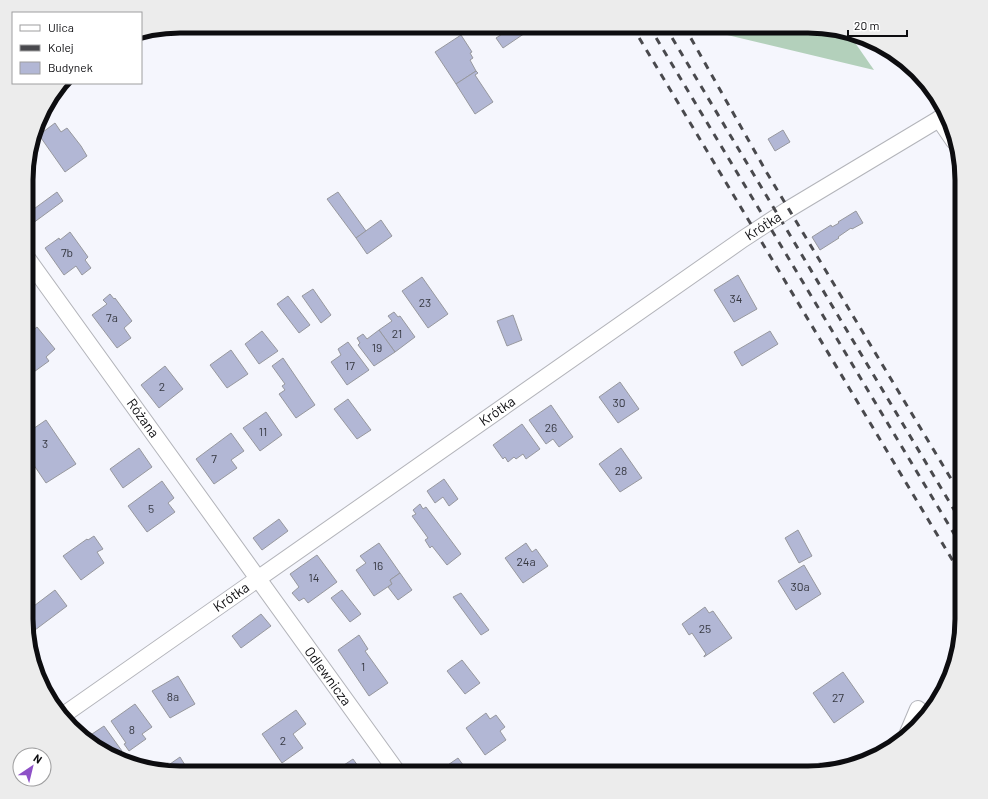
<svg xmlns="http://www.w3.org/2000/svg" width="988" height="799" viewBox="0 0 988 799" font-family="Barlow,sans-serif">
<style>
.forest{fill:#b3d0bb}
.building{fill:#b2b7d5;stroke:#97989e}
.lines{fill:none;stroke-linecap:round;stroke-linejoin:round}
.street-casing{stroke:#b3b4ba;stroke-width:18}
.street{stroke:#fff;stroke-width:16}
.rail{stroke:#49494d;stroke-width:3;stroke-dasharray:7 7;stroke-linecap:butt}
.labels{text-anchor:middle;stroke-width:3.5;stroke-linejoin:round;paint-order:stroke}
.number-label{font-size:12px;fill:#363841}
.street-label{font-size:14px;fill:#0d0d10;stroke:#fff}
.rim{fill:none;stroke:#0d0d10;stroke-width:5}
</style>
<rect width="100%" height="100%" fill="#f5f6fd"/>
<path class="forest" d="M719 26H818L849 34 874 70 723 34Z"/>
<g class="building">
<path d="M515 26H533L530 28 531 29 503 48 496 38Z"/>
<path d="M461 35 472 52 470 53 473 58 470 60 476 71 456 84 435 52Z"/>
<path d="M476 71 478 73 475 75 493 102 475 114 456 84Z"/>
<path d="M55 123 61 132 67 128 81 146 87 156 65 172 39 135Z"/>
<path d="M783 130 790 142 775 151 768 139Z"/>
<path d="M57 192 63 201 29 226 27 225V214Z"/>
<path d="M338 192 366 231 356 238 327 199Z"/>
<path d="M856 211 863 223 852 229 851 228 838 237 839 238 820 250 812 237 831 225 832 227 839 223 838 222Z"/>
<path d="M381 220 392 236 367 254 356 238Z"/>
<path d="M70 232 88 257 85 260 91 268 82 275 76 266 64 275 45 248 59 238 60 240Z"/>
<path d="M738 275 757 309 734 322 714 290Z"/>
<path d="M422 277 448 314 428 328 402 291Z"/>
<path d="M313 289 331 315 321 323 302 296Z"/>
<path d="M110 294 114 299 115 298 132 321 124 328 131 338 117 348 92 315 107 304 103 300Z"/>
<path d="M288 296 310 325 299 333 277 304Z"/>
<path d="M394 312 398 317 400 316 415 337 395 352 379 330 392 321 388 316Z"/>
<path d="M513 315 522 340 507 346 497 321Z"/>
<path d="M37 327 55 349 46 357 49 361 31 374 27 369V335Z"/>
<path d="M379 330 395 352 374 366 358 345 360 343 357 338 363 334 367 339Z"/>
<path d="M262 331 278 351 259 364 245 344Z"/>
<path d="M770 331 778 344 742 366 734 352Z"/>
<path d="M348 342 369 370 347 385 331 362 341 355 338 349Z"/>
<path d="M231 350 248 374 227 388 210 365Z"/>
<path d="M283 358 315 405 296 418 279 394 285 390 282 386 285 384 272 366Z"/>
<path d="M165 366 183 389 159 408 141 385Z"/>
<path d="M620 382 639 409 618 423 599 397Z"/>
<path d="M348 399 371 430 357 439 334 409Z"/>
<path d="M551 405 573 437 559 447 553 439 546 444 529 420Z"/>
<path d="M266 412 282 435 260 451 243 428Z"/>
<path d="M46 420 76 464 46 483 27 455V433Z"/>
<path d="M522 424 540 449 526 459 523 454 516 459 514 457 508 462 505 457 503 459 493 445Z"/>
<path d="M231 433 244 451 231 460 237 468 214 484 196 459Z"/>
<path d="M139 448 152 467 123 488 110 469Z"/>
<path d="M621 448 642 478 620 492 599 464Z"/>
<path d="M444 479 458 499 449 506 443 497 435 503 427 491Z"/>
<path d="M162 481 174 498 168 503 175 512 147 532 128 506Z"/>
<path d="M420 504 423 509 426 507 461 554 447 565 432 546 430 548 425 540 428 538 412 516 416 514 413 510Z"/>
<path d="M279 519 288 531 262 550 253 538Z"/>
<path d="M798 530 812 556 799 563 785 538Z"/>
<path d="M94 536 103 549 97 552 104 563 81 580 63 556 87 539 88 540Z"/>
<path d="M379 543 400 573 390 580 392 584 374 596 356 570 366 563 360 556Z"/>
<path d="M526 543 532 552 536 549 548 566 523 583 505 558Z"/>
<path d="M317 555 337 582 308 603 304 598 299 601 292 593 299 587 290 574Z"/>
<path d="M804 565 821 594 796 610 778 581Z"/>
<path d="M400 573 412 590 398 600 388 587 392 584 390 580Z"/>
<path d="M55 590 67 606 31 633 26 626V612Z"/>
<path d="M342 590 361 614 350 622 331 598Z"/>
<path d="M461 593 489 630 481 635 453 597Z"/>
<path d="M705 607 709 613 713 611 732 638 704 657V656L706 654 692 633 689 635 682 624Z"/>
<path d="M261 614 271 626 241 648 232 636Z"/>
<path d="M359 635 368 649 365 651 388 683 369 696 338 650Z"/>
<path d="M462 660 480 683 465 694 447 671Z"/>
<path d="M843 672 864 702 834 723 813 693Z"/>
<path d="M178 676 195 704 170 718 152 691Z"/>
<path d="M135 704 152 727 142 734 146 739 129 751 124 744 126 743 111 721Z"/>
<path d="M296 710 306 724 293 734 303 748 282 763 262 734Z"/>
<path d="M486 713 490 719 496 715 505 727 500 731 506 740 485 755 466 728Z"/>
<path d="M104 726 122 751 114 757 86 738Z"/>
<path d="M180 757 190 773H176L170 764Z"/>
<path d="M458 758 469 773H449L445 767Z"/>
<path d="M353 759 363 773H332Z"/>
</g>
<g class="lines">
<g class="street-casing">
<g id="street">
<path d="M939 119 954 141"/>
<path d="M27 258 398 773"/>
<path d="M62 716 743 239 789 209 939 119"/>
<path d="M907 735 918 709"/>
</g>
</g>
<use href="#street" class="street"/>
<g class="rail">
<path d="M632 26 962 576"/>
<path d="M649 26 962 547"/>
<path d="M665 26 962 523"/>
<path d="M684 26 767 173 962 497"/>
</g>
</g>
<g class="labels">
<g class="number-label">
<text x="67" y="257">7b</text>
<text x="736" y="303">34</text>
<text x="425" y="307">23</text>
<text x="112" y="322">7a</text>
<text x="397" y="338">21</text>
<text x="377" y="352">19</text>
<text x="350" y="370">17</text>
<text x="162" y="391">2</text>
<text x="619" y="407">30</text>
<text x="551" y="432">26</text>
<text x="263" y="436">11</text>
<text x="45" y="448">3</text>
<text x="214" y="463">7</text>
<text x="621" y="475">28</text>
<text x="151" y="513">5</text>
<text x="526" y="566">24a</text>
<text x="378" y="570">16</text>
<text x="314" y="582">14</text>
<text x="800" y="591">30a</text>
<text x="705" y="633">25</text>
<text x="363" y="671">1</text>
<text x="173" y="701">8a</text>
<text x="838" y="702">27</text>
<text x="132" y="734">8</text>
<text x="283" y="745">2</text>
</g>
<g class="street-label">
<text transform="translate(763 226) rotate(-33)" y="5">Krótka</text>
<text transform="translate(497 411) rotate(-35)" y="5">Krótka</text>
<text transform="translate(143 418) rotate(54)" y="5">Różana</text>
<text transform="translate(231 597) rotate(-35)" y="5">Krótka</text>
<text transform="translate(328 676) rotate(54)" y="5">Odlewnicza</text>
</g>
</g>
<path d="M0 0H988V799H0ZM180 33H808A147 147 0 0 1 955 180V619A147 147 0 0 1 808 766H180A147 147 0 0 1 33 619V180A147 147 0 0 1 180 33Z" fill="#ececec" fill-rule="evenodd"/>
<path class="rim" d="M180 33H808A147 147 0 0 1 955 180V619A147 147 0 0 1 808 766H180A147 147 0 0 1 33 619V180A147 147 0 0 1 180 33Z"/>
<rect x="12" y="12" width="130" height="72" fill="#ffffff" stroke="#9e9e9f"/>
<rect x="20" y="25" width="20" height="6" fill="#ffffff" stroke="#9e9e9f"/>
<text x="48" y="32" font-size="12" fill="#0d0d10">Ulica</text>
<rect x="20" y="45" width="20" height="6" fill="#49494d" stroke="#9e9e9f"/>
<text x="48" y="52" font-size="12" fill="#0d0d10">Kolej</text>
<rect x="20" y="62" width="20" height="12" fill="#b2b7d5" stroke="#9e9e9f"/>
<text x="48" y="72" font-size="12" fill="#0d0d10">Budynek</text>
<g transform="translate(32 767) rotate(35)"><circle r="19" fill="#ffffff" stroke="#9e9e9f"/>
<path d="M0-3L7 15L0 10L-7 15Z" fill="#8e51c7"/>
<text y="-6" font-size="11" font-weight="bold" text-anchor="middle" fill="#0d0d10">N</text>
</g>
<path d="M848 30v6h59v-6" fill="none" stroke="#0d0d10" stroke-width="2"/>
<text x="854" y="30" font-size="12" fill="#0d0d10" stroke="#ffffff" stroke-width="3" paint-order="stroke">20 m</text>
</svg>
